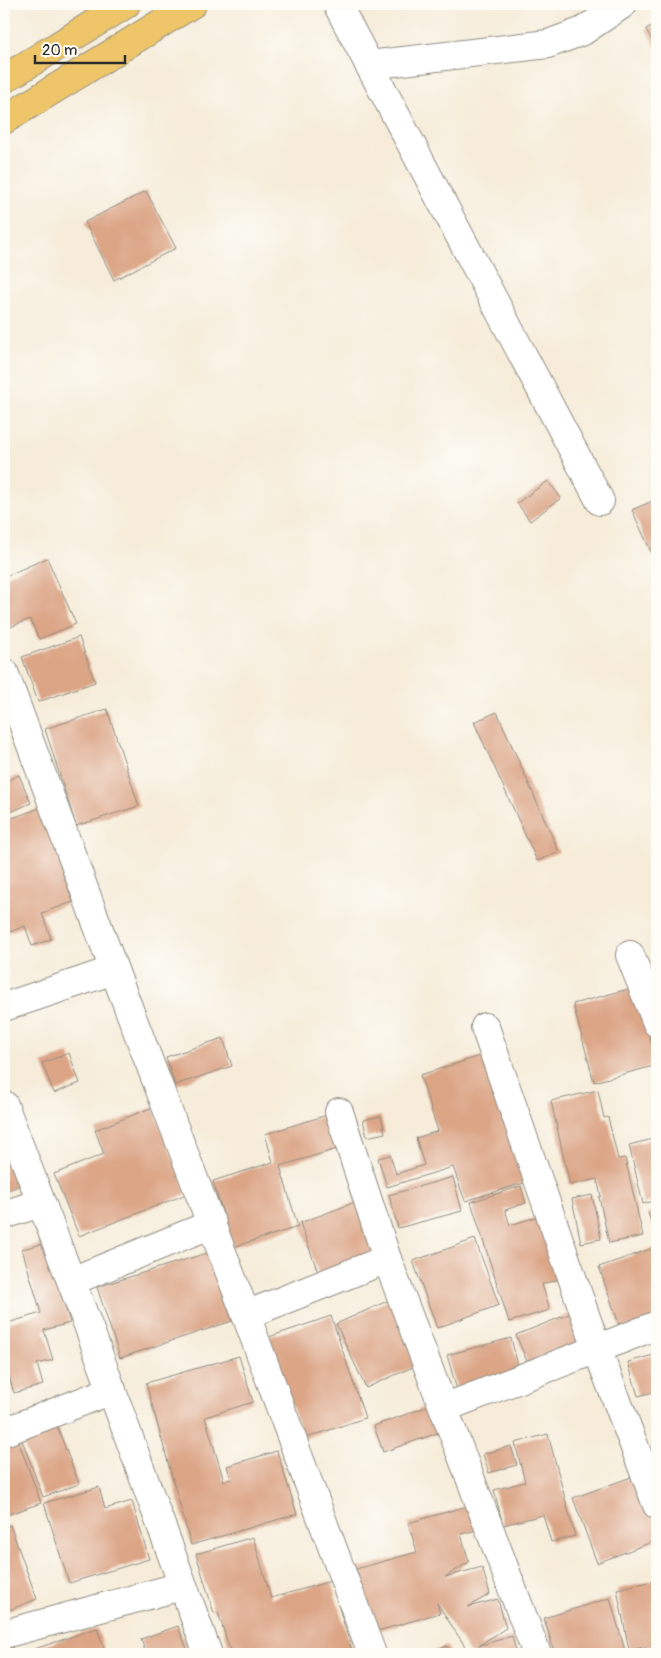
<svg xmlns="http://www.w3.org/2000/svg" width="661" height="1658" viewBox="0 0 661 1658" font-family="Pangolin,sans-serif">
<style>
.building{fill:#dca586}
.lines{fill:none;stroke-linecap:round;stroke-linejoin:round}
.street-casing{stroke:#908c82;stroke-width:30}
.primary-casing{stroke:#908c82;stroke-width:30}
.street{stroke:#fff;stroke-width:28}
.primary{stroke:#eec569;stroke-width:28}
</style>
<rect width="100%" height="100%" fill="#fdfcf7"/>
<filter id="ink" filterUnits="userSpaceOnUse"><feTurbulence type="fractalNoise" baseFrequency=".02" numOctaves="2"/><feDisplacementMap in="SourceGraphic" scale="10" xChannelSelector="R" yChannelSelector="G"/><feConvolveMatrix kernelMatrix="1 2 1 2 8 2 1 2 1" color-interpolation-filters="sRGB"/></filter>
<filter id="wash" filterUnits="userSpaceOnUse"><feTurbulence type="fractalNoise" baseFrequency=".0096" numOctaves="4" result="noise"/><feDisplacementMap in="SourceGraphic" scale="20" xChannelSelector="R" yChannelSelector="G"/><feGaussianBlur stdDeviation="1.12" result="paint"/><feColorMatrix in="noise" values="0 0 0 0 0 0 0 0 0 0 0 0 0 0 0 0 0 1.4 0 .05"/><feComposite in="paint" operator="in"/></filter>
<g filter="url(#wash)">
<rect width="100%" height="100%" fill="#f6ecd9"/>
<g id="blocks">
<g class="building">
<path d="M657 23V50L646 29Z"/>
<path d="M146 191 176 248 114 280 85 222Z"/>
<path d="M548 481 561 498 530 521 517 503Z"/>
<path d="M657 499V554L653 556 632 510Z"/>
<path d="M47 558 76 624 39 639 30 619 10 627 4 612V577Z"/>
<path d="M79 637 95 682 38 702 22 657Z"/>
<path d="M107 709 139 806 76 826 45 729Z"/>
<path d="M497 712 559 852 537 861 474 722Z"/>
<path d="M19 775 31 803 4 815V782Z"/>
<path d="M40 808 73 902 42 913 51 939 32 946 25 926 4 934V821Z"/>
<path d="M636 987 657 1065 594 1082 573 1004Z"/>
<path d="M223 1038 232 1066 175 1085 166 1057Z"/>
<path d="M69 1053 80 1083 54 1093 42 1063Z"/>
<path d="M487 1054 527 1182 465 1201 453 1167 387 1187 378 1158 390 1155 396 1174 424 1165 416 1138 438 1131 420 1075Z"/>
<path d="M598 1090 604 1118 608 1117 618 1159 625 1158 643 1236 609 1243 599 1197 601 1196 597 1179 570 1185 551 1101Z"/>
<path d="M153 1107 187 1194 79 1236 54 1174 104 1154 95 1130Z"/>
<path d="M327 1115 337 1149 280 1166 298 1227 233 1247 213 1181 273 1162 265 1134Z"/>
<path d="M381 1116 385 1133 367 1137 363 1120Z"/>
<path d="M657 1138V1200L643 1204 629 1145Z"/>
<path d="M4 1146 20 1185 4 1192Z"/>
<path d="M453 1177 462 1211 398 1228 389 1195Z"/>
<path d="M521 1186 526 1203 505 1210 510 1225 543 1215 563 1278 542 1284 550 1310 509 1322 471 1202Z"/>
<path d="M592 1195 601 1239 581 1243 572 1199Z"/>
<path d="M361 1200 381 1252 319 1275 300 1223Z"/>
<path d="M657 1209V1237L648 1213Z"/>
<path d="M475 1239 499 1305 437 1328 413 1261Z"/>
<path d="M46 1243 70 1323 44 1330 53 1360 37 1364 43 1385 14 1393 4 1360V1324L41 1313 22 1249Z"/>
<path d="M656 1247 657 1317 621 1330 599 1267Z"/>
<path d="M210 1252 232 1321 120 1358 97 1287Z"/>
<path d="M394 1298 424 1362 366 1388 336 1324Z"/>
<path d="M579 1310 593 1346 531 1371 516 1335Z"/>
<path d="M331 1316 365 1418 303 1439 269 1337Z"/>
<path d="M511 1338 520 1373 457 1390 447 1355Z"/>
<path d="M657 1354V1391L638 1396 628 1362Z"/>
<path d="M239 1356 253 1402 205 1417 224 1481 231 1479 227 1466 277 1451 297 1514 191 1545 146 1383Z"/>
<path d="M4 1388 12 1415 4 1418Z"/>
<path d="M431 1405 441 1432 383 1452 374 1426Z"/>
<path d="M57 1426 79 1484 43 1497 22 1440Z"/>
<path d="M548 1434 575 1536 551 1542 543 1515 503 1525 494 1490 525 1482 515 1443Z"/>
<path d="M18 1440 41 1503 4 1516V1445Z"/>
<path d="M511 1446 517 1465 489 1473 483 1454Z"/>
<path d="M637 1475 657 1528V1540L597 1563 573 1498Z"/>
<path d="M99 1487 105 1509 132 1501 149 1559 69 1583 44 1503Z"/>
<path d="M471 1505 477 1530 461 1534 469 1562 445 1577 482 1567 490 1594 468 1607 498 1599 506 1628 478 1646 512 1636 517 1654H470L437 1603 440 1613 374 1632 356 1569 417 1552 408 1523Z"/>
<path d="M10 1525 37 1599 4 1612V1528Z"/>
<path d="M253 1537 271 1598 331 1581 352 1651 341 1654H231L218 1612 214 1613 196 1554Z"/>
<path d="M657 1580V1645L629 1650 617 1589Z"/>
<path d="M610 1598 626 1654H555L544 1618Z"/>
<path d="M178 1626 189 1654H146L141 1639Z"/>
<path d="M97 1628 106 1654H20Z"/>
<path d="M11 1644 14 1654H4V1647Z"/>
<path d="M447 1646 451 1654H427Z"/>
</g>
</g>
</g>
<g filter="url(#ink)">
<use href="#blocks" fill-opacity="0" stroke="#908c82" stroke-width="1"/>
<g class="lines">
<g class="street-casing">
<g id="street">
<path d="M337 4 600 501"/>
<path d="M369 65 548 44 583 31 623 4"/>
<path d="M4 672 114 970 246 1315 372 1654"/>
<path d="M630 955 657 1023"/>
<path d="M4 1007 114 970"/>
<path d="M485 1027 597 1349 657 1325"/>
<path d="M4 1105 89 1328 208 1654"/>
<path d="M339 1112 387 1259 537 1654"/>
<path d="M4 1215 40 1203"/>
<path d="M72 1281 212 1224"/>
<path d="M246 1315 387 1259"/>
<path d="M444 1408 597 1349 657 1505"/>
<path d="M4 1432 112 1390"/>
<path d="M4 1634 182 1586"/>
</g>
</g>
<g class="primary-casing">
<g id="primary">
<path d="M4 79 126 4"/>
<path d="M4 120 192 4"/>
</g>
</g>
<use href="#street" class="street"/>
<use href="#primary" class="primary"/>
</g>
</g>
<rect width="661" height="1658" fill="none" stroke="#fdfcf7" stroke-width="20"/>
<path d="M35 55v8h90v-8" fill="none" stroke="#2b2b2b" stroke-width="2.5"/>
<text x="42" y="55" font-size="15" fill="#2b2b2b" stroke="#fdfcf7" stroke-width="4" paint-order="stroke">20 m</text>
</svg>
